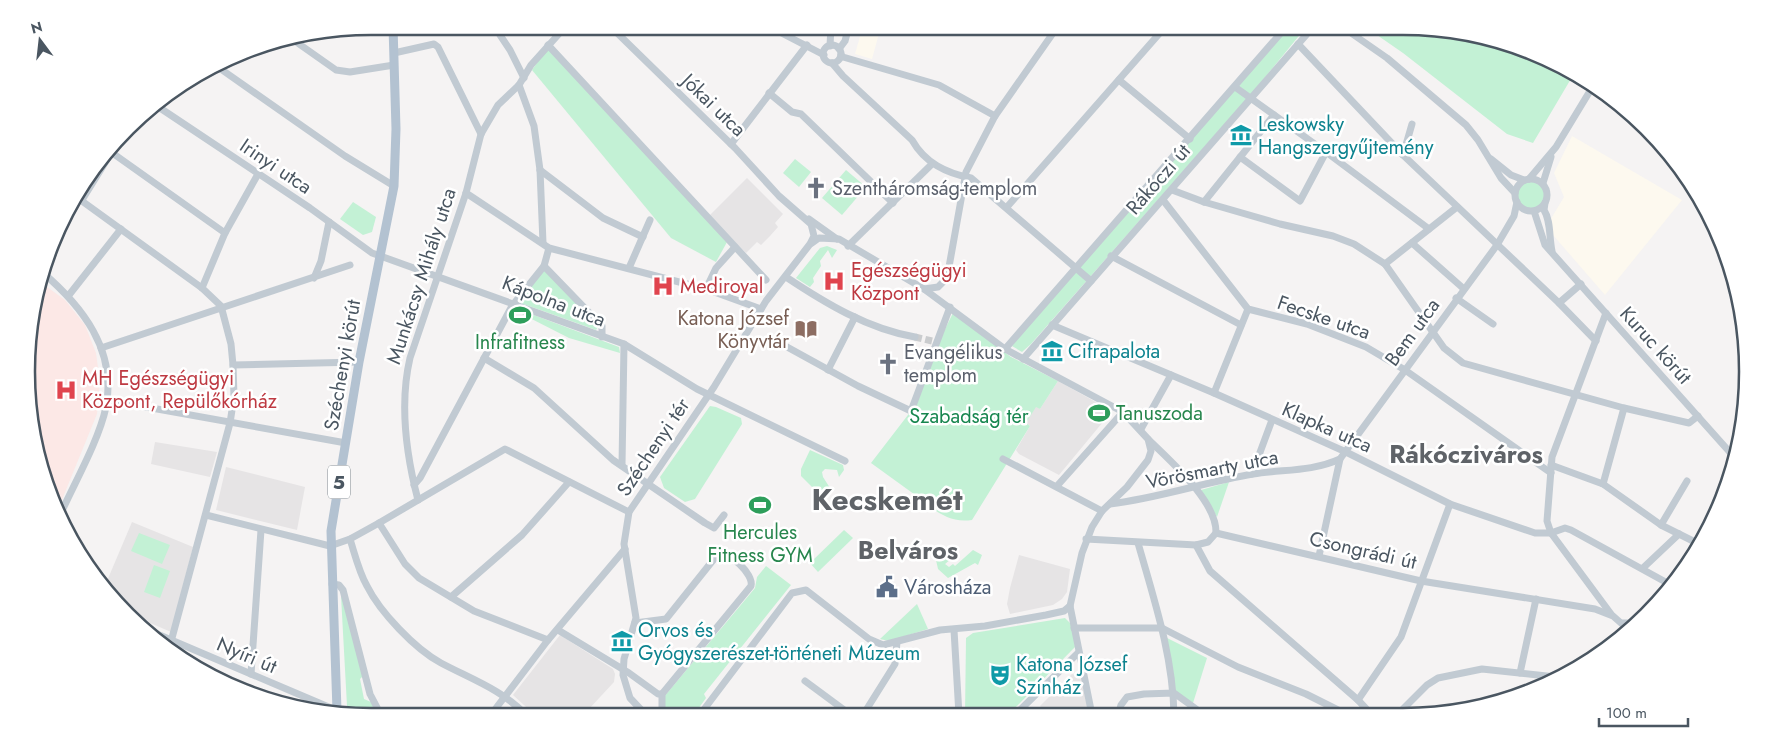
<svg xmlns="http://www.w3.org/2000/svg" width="1774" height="743" viewBox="0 0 1774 743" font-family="Jost,sans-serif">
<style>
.commercial{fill:#fdf9ef}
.education{fill:#e6e4e5}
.medical{fill:#fce8e6}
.green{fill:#c3f1d5}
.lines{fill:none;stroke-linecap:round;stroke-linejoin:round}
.minor-tunnel{stroke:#caccce;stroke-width:7;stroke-dasharray:7 3.5;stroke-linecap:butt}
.minor{stroke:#c1cad2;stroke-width:7}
.major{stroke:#b3c2d1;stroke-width:9}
.labels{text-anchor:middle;stroke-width:5;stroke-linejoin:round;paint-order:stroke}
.shield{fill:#fff;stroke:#808990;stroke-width:1}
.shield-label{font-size:19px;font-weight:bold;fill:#4a5661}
.street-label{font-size:20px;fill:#4a5661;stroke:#fff}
.culture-label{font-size:20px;fill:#0d838f;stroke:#fff;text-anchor:start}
.worship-label{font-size:20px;fill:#5b616d;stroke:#fff;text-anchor:start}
.health-label{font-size:20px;fill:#be3a42;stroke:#fff;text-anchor:start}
.education-label{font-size:20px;fill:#785e54;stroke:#fff;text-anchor:end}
.leisure-label{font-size:20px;fill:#27864d;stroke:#fff}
.park-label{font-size:20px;fill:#17864f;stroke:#fff}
.service-label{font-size:20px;fill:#4e5e75;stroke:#fff;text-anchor:start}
.district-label{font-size:25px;font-weight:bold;fill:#5f6368;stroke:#fff}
.town-label{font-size:30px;font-weight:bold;fill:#5f6368;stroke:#fff}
.rim{fill:none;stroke:#4a5661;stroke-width:2.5}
</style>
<rect width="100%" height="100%" fill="#f5f3f3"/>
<g class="commercial">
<path d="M863 26H881L872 59 855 54Z"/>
<path d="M1572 136 1682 200 1605 295 1546 227 1564 197 1554 173Z"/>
</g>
<g class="education">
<path d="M747 178 783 214 775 223 778 227 770 236 761 245 757 242 746 253 709 216Z"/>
<path d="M1058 381 1112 411 1059 475 1019 454 1016 450 1030 426 1026 423 1036 406 1040 409Z"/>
<path d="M155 442 217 452 210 477 151 464Z"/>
<path d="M226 467 305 487 297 530 216 510Z"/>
<path d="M132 522 193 547 171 632 127 613 104 588Z"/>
<path d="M1019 555 1070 569 1067 592 1062 599 1053 605 1010 614 1007 604 1010 588Z"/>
<path d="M560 635 613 669 615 674 614 682 588 710 576 716H536L513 695Z"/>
<path d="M1072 674 1081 677 1089 715H1048L1040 706Z"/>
</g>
<path class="medical" d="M43 284 65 300 85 325 96 353 100 382 97 414 59 507 33 439 29 326 39 285Z"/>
<g class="green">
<path d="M1289 26H1307L1258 86 1031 344 1022 352 1012 346 1018 338Z"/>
<path d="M1364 26H1402L1513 44 1575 72 1533 143 1507 134 1403 53Z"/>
<path d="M548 47 727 242 716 262 671 238 532 70Z"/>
<path d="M795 159 811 172 799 187 783 173Z"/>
<path d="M846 170 866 187 842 215 822 198Z"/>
<circle cx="1531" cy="195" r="14"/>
<path d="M353 202 376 217 372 232 363 235 340 219Z"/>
<path d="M827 246 837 250 832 258 828 250 820 261 821 266 813 278 814 282 810 287 796 278 820 248Z"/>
<path d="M544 270 599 325 596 330 518 302Z"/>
<path d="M515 308 619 347 620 353 569 338 514 310Z"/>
<path d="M953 313 1011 357 1058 381 1040 409 1036 407 1026 423 1030 426 972 520C952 523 941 514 925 504L923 505 919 502 918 497 871 463 911 411 937 345Z"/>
<path d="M710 406 716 407 741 418 742 424 695 499 685 502 664 488 660 477Z"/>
<path d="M810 450 843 465 844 470 839 477 837 470 825 469 822 472 823 477 830 488 822 494H819L801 476V469Z"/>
<path d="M1229 482 1217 517 1201 490Z"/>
<path d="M844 530 853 538 818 572 810 563Z"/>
<path d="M139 533 170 545 162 564 131 551Z"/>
<path d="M973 550 982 555 978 565 975 563 948 578 938 569 936 560 948 556 951 559 945 564 949 567 953 564 955 566Z"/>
<path d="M154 565 170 571 160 598 144 592Z"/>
<path d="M766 566 791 585 704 694 706 698 693 716 672 715 665 708 663 698 755 588 757 577Z"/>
<path d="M341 596 344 599 364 675 360 679 364 699 371 702 378 717 363 715 347 706Z"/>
<path d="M917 604 928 629 889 641 880 639Z"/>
<path d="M1065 618 1072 625 1075 647 1008 715H965L966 638 973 633Z"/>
<path d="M1163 636 1207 658 1193 703 1172 694Z"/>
</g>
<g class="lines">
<path class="minor-tunnel" d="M915 337 932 341"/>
<g class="minor">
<path d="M494 26 510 50 524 78"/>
<path d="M610 26 735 148 779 196 811 224 814 236 810 244 766 301 714 387 629 512 624 544 636 618 624 659 623 675 630 698 647 716"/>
<path d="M768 26 824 55"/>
<path d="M1241 26 1246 28"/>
<path d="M1341 26 1387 58 1466 125 1478 140 1501 178 1515 193"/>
<path d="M292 39 336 70 350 72 394 65"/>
<path d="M1298 44 1403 155 1559 303 1596 341"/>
<path d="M548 45 766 280"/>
<circle cx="832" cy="54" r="9"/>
<path d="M830 46 831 26"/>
<path d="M839 49 845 41 849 26"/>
<path d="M394 53 434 44 438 47 481 134"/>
<path d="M841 55 843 57 939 85 995 116"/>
<path d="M832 63 843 76 912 140C925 163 946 173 971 178L1091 281"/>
<path d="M215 65 345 156 394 186"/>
<path d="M1119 80 1190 139"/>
<path d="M519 85 534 126 540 170 543 243"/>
<path d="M1235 87 1326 152 1429 229"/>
<path d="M769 93 792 112 801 114 893 203"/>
<path d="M154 104 310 208 372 253 624 344 697 389 845 461"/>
<path d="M731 144 807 45"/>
<path d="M111 152 225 233"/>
<path d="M1403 155 1412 124"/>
<path d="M1240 157 1300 201 1326 152"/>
<path d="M1491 159 1511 175 1524 180"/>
<path d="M540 170 603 218 643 237"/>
<circle cx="1531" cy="195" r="16"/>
<path d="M1529 179 1556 147 1593 86"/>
<path d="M1543 183 1551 157"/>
<path d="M1172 190 1204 202 1280 224 1333 236 1354 244 1385 264 1444 348 1463 363 1624 408 1689 423 1698 416"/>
<path d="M466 193 549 248 706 289 761 309"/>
<path d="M75 196 202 288 221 306 231 344 233 365 234 397 230 423 169 649"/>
<path d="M82 200 113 150"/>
<path d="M1163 200 1248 309 1307 324 1366 347 1405 370 1551 473"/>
<path d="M1204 202 1274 115"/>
<path d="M1545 203 1544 210C1551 221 1549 237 1552 251"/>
<path d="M1007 207 1166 26"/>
<path d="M1534 211 1545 245 1735 458"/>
<path d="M809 219 837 239"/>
<path d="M812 243 819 238 839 239 924 289 1005 349 1123 412 1148 439 1151 451 1148 460 1127 487 1102 511 1092 527 1082 553 1070 606 1092 715"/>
<path d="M1412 243 1464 289"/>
<path d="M848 246 932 164"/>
<path d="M1111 256 1241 325"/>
<path d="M1385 264 1457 207"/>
<path d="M544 266 602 326V337"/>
<path d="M629 268 650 220"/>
<path d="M42 272C82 306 117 350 106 407 99 440 75 482 61 513"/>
<path d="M786 277C825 303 868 329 915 337"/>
<path d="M314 278 321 261 329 222"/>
<path d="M202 288 225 233 258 174"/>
<path d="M706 289 716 268 735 247"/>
<path d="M924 289 938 287 947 278 966 172 995 116 1058 26"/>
<path d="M69 295 121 229"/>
<path d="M1456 298 1493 324"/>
<path d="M1559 303 1581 284"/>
<path d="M1606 313 1552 457 1547 521 1551 533 1611 614"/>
<path d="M1052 325 1214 393 1346 452 1450 504 1535 533H1551L1565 528 1571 530 1671 585"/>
<path d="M778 342 858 386 911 411 950 307"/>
<path d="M101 348 350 265"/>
<path d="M1005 349 1287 26"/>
<path d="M484 358 534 388 613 460 705 523 714 528 724 515"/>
<path d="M1023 359 1314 26"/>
<path d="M233 365 359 362"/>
<path d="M828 370 855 317"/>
<path d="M1214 393 1248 309"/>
<path d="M107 400 346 443"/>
<path d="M1141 429 1171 375"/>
<path d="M1149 440C1170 461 1217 501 1216 533"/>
<path d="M1003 459 1102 511"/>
<path d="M622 465 624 344"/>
<path d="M1551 465 1603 484 1661 525 1699 544"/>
<path d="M1252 474 1272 420"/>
<path d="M1603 484 1624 408"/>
<path d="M414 485 420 478 512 306 544 266 549 248"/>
<path d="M1057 486 1123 412"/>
<path d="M418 500C406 454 399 405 410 358L466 193 481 134 498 105 519 85 531 65 566 26"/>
<path d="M1110 504C1159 498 1205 482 1253 474 1284 469 1311 472 1340 459L1497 245 1514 216 1517 202"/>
<path d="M206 515 330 546 350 539 379 523 505 449 629 512"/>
<path d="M379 523 405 564 419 578 474 611 548 640"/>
<path d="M1661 525 1687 481"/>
<path d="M1216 533 1421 581 1595 609 1613 616 1630 631"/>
<path d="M350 539C355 555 359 572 367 586 380 612 415 649 441 663 471 679 503 690 527 716"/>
<path d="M1086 539 1196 545 1208 542 1216 533"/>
<path d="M1138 543C1154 599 1173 656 1174 715"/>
<path d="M1196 545 1210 571 1358 700 1371 714"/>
<path d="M1319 556 1340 459"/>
<path d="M1643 568 1679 534"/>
<path d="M332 584 339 585 343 590 370 694 382 717"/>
<path d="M451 597 522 535 569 482"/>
<path d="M635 623 666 619 718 554C729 551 754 574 751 586L662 694V710L668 716"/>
<path d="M1623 623H1637"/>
<path d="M143 628 338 711"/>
<path d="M1074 628H1162L1238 667 1306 694 1346 714"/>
<path d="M558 630 629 673 658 694H662"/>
<path d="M954 630 959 715"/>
<path d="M1520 673 1536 599"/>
<path d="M251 674 261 530"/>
<path d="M805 681 851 715"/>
<path d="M1358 700 1401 637 1450 504"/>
<path d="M1398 714 1427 685 1438 678 1482 669 1556 677"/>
<path d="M863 715 895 664 897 642"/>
<path d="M1015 715 1078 653"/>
<path d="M1118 715 1121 705 1127 697 1144 694 1174 693 1203 714"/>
<path d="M490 716 548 640 625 549"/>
<path d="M699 716 792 593 806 590 869 639 883 645 940 630 985 626 1046 615 1064 611 1070 606"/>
</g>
<path class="major" d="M337 711 331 531 359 362 394 186 396 129 393 26"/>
</g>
<defs>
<g id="museum-bare" transform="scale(1.725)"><path d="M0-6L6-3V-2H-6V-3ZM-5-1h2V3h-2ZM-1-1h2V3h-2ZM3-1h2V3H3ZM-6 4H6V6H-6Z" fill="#0f9aa8" stroke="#fff" stroke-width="2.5" paint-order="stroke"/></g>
<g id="church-bare" transform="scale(1.725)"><path d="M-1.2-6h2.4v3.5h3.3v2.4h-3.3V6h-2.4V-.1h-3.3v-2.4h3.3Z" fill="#6b7280" stroke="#fff" stroke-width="2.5" paint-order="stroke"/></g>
<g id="hospital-bare" transform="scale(1.725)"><path d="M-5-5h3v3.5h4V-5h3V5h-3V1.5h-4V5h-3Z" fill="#e0444e" stroke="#fff" stroke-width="2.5" paint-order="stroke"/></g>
<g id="stadium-bare" transform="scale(1.725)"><path d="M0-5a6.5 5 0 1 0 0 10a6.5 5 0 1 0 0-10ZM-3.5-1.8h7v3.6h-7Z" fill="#2e9e5b" stroke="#fff" stroke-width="2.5" paint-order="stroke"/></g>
<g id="library-bare" transform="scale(1.725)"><path d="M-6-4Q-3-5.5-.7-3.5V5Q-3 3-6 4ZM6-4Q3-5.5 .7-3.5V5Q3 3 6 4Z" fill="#8d6e63" stroke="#fff" stroke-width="2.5" paint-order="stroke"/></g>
<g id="civic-bare" transform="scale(1.725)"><path d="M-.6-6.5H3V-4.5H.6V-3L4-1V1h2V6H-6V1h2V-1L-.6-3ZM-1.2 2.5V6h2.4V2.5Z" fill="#5c6f8a" stroke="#fff" stroke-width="2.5" paint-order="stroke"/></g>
<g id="theatre-bare" transform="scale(1.725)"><path d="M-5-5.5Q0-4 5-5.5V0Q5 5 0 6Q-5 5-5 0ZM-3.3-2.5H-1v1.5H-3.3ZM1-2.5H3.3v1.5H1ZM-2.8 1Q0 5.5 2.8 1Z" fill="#0f9aa8" stroke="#fff" stroke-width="2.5" paint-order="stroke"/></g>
</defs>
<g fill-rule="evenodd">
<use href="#museum-bare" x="1241" y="135"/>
<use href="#church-bare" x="816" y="188"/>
<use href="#hospital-bare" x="834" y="281"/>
<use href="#hospital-bare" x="663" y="286"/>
<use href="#stadium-bare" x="520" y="315"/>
<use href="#library-bare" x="806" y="329"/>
<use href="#museum-bare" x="1052" y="351"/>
<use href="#church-bare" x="888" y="364"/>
<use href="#hospital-bare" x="66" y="390"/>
<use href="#stadium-bare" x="1099" y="413"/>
<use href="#stadium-bare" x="760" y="505"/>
<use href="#civic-bare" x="887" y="587"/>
<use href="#museum-bare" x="622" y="641"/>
<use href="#theatre-bare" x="1000" y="675"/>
</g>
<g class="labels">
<rect class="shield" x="328" y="465.5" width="22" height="33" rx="4"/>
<g class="shield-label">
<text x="339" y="489">5</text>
</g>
<g class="street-label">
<text transform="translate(714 105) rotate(44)" y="7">Jókai utca</text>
<text transform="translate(276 166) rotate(34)" y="7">Irinyi utca</text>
<text transform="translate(1158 179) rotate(-49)" y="7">Rákóczi út</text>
<text transform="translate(421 276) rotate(-72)" y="7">Munkácsy Mihály utca</text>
<text transform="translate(554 301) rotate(21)" y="7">Kápolna utca</text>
<text transform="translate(1324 317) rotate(19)" y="7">Fecske utca</text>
<text transform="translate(1412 332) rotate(-54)" y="7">Bem utca</text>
<text transform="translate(1656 345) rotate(48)" y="7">Kuruc körút</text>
<text transform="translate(342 365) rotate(-80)" y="7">Széchenyi körút</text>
<text transform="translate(1327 427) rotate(24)" y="7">Klapka utca</text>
<text transform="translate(653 447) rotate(-56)" y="7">Széchenyi tér</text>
<text transform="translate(1212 469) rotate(-11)" y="7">Vörösmarty utca</text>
<text transform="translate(1363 550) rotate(13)" y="7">Csongrádi út</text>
<text transform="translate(247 655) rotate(23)" y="7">Nyíri út</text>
</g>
<g class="culture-label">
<text x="1258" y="131">Leskowsky<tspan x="1258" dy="23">Hangszergyűjtemény</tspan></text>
<text x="1068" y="358">Cifrapalota</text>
<text x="638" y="637">Orvos és<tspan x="638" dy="23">Gyógyszerészet-történeti Múzeum</tspan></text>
<text x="1016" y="671">Katona József<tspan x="1016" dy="23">Színház</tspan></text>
</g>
<g class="worship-label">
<text x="832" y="195">Szentháromság-templom</text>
<text x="904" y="359">Evangélikus<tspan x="904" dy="23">templom</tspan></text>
</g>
<g class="health-label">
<text x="851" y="277">Egészségügyi<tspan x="851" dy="23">Központ</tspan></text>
<text x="680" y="293">Mediroyal</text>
<text x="82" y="385">MH Egészségügyi<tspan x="82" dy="23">Központ, Repülőkórház</tspan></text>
</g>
<g class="education-label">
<text x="789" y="325">Katona József<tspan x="789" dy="23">Könyvtár</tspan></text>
</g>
<g class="leisure-label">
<text x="520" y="349">Infrafitness</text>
<text x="1116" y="420" text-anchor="start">Tanuszoda</text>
<text x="760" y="539">Hercules<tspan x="760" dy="23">Fitness GYM</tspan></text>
</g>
<g class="park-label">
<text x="969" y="423">Szabadság tér</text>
</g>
<g class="service-label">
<text x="904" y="594">Városháza</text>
</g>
<g class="district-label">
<text x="1466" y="463">Rákócziváros</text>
<text x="908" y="559">Belváros</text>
</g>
<g class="town-label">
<text x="887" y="510">Kecskemét</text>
</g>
</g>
<path d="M0 0H1774V743H0ZM371 35H1403A336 336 0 0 1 1739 371V372A336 336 0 0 1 1403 708H371A336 336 0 0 1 35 372V371A336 336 0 0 1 371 35Z" fill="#fff" fill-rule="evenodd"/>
<path class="rim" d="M371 35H1403A336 336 0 0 1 1739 371V372A336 336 0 0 1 1403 708H371A336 336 0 0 1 35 372V371A336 336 0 0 1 371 35Z"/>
<g transform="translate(40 40) rotate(345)" stroke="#ffffff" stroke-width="4" paint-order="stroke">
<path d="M0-4L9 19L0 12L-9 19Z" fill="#4a5661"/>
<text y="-8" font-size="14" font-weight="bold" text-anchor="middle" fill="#4a5661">N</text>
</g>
<path d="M1599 718v8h89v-8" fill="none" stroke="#4a5661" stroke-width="2.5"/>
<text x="1606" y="718" font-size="15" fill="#4a5661" stroke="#ffffff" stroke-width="4" paint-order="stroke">100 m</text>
</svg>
